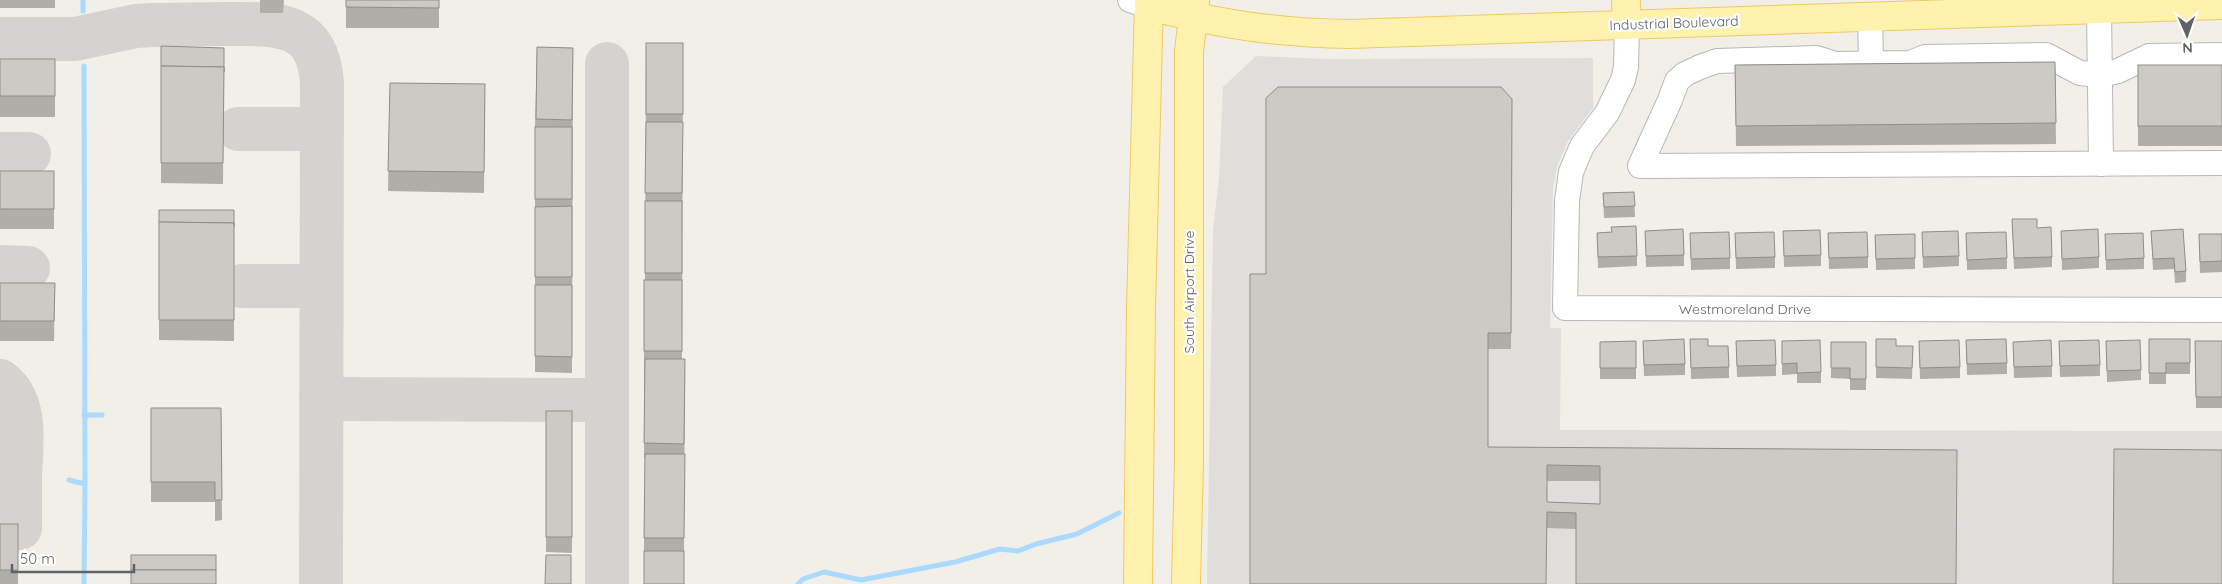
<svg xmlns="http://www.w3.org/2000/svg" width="2222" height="584" viewBox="0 0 2222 584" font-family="Quicksand,sans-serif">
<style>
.industrial{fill:#e0deda}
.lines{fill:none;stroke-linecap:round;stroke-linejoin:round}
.stream{stroke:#aadaff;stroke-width:5}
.taxiway{stroke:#d4d3d0;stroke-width:44}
.minor-casing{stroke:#b5b8bc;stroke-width:26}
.major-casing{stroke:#f2c960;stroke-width:30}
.minor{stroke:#fff;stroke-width:24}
.major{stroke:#fff2af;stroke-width:28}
.wall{fill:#afaea9;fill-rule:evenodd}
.building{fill:#cccac5;stroke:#8f8d8a;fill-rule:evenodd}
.labels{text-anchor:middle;stroke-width:4.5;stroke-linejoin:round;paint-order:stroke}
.street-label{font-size:14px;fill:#5f6368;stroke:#fff}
</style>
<rect width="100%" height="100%" fill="#f1efe8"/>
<path class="industrial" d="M1256 56 1329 59 1593 58V108L1568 141 1558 164 1553 186 1550 328H1561L1560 430 2222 431V584H1207L1213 231 1219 177 1223 87Z"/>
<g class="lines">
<g class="stream">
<path d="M83 11V0"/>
<path d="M84 66 85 484"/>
<path d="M84 415H102"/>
<path d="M69 480 85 484 84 584"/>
<path d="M798 584 803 579 824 572 861 580 955 562 1000 549 1018 551 1036 544 1077 534 1119 513"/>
</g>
<g class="taxiway">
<path d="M0 39H75L136 26 152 25C177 25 201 24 226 24 275 24 318 20 322 83L321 584"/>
<path d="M238 129H322"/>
<path d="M0 154H29"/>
<path d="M0 267 28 268"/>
<path d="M241 286H321"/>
<path d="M0 381C29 402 21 447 20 478L0 477"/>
<path d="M321 399 606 400"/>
<path d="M20 528V478"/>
<path d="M607 584V64"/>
</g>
<g class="minor-casing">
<g id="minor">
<path d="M1130 0 1149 6"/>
<path d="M2099 9 2101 164"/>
<path d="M1870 17 1871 62"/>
<path d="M1627 25 1626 67 1623 80 1607 113 1582 146 1571 172 1567 201 1565 308 2222 310"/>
<path d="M2222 55 2149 56 2118 71 2100 75 2080 73 2046 55 1925 57 1910 63 1835 64 1816 58 1717 61 1700 67 1685 74 1677 81 1670 100 1640 166 2222 163"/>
</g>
</g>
<g class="major-casing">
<g id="major">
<path d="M1626 0 1627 25"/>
<path d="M1149 6C1219 24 1276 33 1349 34L2222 5"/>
<path d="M1138 584 1141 309 1149 0"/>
<path d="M1186 584 1189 462V51L1195 1"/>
</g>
</g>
<use href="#minor" class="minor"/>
<use href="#major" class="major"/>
</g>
<g class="wall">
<rect x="0" y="0" width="55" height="8"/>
<path d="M260 0H284L283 13H260Z"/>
<rect x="346" y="0" width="93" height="28"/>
<path d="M646 43H683L682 359H685L684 553 644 551 645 459H644V280H645Z"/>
<path d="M537 47 573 48 572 373 535 372V127Z"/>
<path d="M224 48 223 184 161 183V71Z"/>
<rect x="0" y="59" width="55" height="58"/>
<path d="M2055 62 2056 144 1736 146 1735 65Z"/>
<rect x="2138" y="65" width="84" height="81"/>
<path d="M390 83 485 84 484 193 388 191Z"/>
<path d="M1512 99 1511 349H1488V447L1957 450 1576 529 1547 528 1266 274ZM1547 481H1600V504L1547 502Z"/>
<rect x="0" y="171" width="54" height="58"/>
<path d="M1634 192 1635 217 1604 218 1603 193Z"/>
<path d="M159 210H234V341L159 340Z"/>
<path d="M2012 219 2037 228 2052 257V267L2014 269Z"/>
<path d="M1645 231 1684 255V266L1646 267Z"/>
<path d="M1783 231 1821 255V266L1784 267Z"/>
<path d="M2061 231 2099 257V268L2062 270Z"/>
<path d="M2151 231 2186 271V282L2175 283 2174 269 2153 270Z"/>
<path d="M1611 232 1637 256V266L1598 268 1597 233Z"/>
<path d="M1922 232 1959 256V266L1923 268Z"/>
<path d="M1690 233 1730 258V269L1691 270Z"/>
<path d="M1735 233 1775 257V268L1736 269Z"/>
<path d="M1828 233 1868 257V268L1829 269Z"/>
<path d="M1966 233 2007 258V269L1967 270Z"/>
<path d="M2105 234 2144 258V269L2106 270Z"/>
<path d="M2199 234H2222V272L2200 273Z"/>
<path d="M1875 235 1915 258V269L1876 270Z"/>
<path d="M0 283H55L54 341H0Z"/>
<path d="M1690 339 1708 346 1729 367V378L1691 379Z"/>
<path d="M1876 339 1896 346H1913L1912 379 1876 378Z"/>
<path d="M2149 339H2190V374H2166V384H2149Z"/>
<path d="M1966 340 2007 363V374L1967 375Z"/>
<path d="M1636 341V379H1600V342Z"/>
<path d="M1643 341 1685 364V375L1644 376Z"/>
<path d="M1736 341 1776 365V376L1737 377Z"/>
<path d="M1782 341 1821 372V383H1797V374L1782 375Z"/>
<path d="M1919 341 1960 367V378L1920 379Z"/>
<path d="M2059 341 2100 365V376L2060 377Z"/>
<path d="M2106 341 2141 370V380L2107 382Z"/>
<path d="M2195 341H2222V408H2196Z"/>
<path d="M1831 342H1866V390H1850V379L1831 378Z"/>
<path d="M2013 342 2052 366V377L2014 378Z"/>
<path d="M151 408H221L222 520 215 521V502H151Z"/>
<path d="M546 411H572V553L546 552Z"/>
<rect x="0" y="524" width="18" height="60"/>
</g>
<g class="building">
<path d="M346 0H439V8L346 7Z"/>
<rect x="646" y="43" width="37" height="71"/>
<path d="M161 46 224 48V72V67L161 66Z"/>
<path d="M537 47 573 48 572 120 536 119Z"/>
<rect x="0" y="59" width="55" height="37"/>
<path d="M2055 62 2056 123 1736 126 1735 65Z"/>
<rect x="2138" y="65" width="84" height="61"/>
<path d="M161 66 224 67 223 163H161Z"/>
<path d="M390 83 485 84 484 172 388 171Z"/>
<path d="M1278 87H1501L1512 99 1511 333H1488V447L1957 450 1956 584H1576V513L1547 512 1546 584H1250V274H1266V98ZM1547 465 1600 466V504L1547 502Z"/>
<path d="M646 122H683L682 193H645Z"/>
<rect x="535" y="127" width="37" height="72"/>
<rect x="0" y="171" width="54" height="38"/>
<path d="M1634 192 1635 206 1604 207 1603 193Z"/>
<rect x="645" y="201" width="37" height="72"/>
<path d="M572 206V277H535V207Z"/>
<path d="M159 210H234V227V223L159 222Z"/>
<path d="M2012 219H2037V228L2051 227 2052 257 2014 258Z"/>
<path d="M159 222 234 223V320H159Z"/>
<path d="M1636 226 1637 256 1598 257 1597 233 1612 232 1611 227Z"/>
<path d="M1683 229 1684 255 1646 256 1645 231Z"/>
<path d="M2098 229 2099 257 2062 259 2061 231Z"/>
<path d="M2183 229 2186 271 2175 272 2174 258 2153 259 2151 231Z"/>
<path d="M1820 230 1821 255 1784 256 1783 231Z"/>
<path d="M1958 231 1959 256 1923 257 1922 232Z"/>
<path d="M1729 232 1730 258 1691 259 1690 233Z"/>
<path d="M1774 232 1775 257 1736 258 1735 233Z"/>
<path d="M1867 232 1868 257 1829 258 1828 233Z"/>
<path d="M2006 232 2007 258 1967 260 1966 233Z"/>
<path d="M2143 233 2144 258 2106 260 2105 234Z"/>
<path d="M1915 234V258L1876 259 1875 235Z"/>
<path d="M2199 234H2222V261L2200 262Z"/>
<rect x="644" y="280" width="38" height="71"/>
<path d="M0 283H55L54 321H0Z"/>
<path d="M535 285H572V357L535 356Z"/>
<path d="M1684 339 1685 364 1644 365 1643 341Z"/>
<path d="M1690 339H1708V346H1728L1729 367 1691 368Z"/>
<path d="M1876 339H1896V346H1913L1912 368 1876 367Z"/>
<path d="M2006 339 2007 363 1967 364 1966 340Z"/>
<path d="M2149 339H2190V363H2166V373H2149Z"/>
<path d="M1775 340 1776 365 1737 366 1736 341Z"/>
<path d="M1820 340 1821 372 1797 373V363L1782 364V341Z"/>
<path d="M1959 340 1960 367 1920 368 1919 341Z"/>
<path d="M2051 340 2052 366 2014 367 2013 342Z"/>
<path d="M2099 340 2100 365 2060 366 2059 341Z"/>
<path d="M2140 340 2141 370 2107 371 2106 341Z"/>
<path d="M1636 341V368H1600V342Z"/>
<path d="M2195 341H2222V397H2196Z"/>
<path d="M1831 342H1866V379H1850V368H1831Z"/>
<path d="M645 359H685L684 444 644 443Z"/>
<path d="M151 408H221L222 500H215V482H151Z"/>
<rect x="546" y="411" width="26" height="126"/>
<path d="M2114 449 2222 450V584H2113Z"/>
<path d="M645 454H685L684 538H644Z"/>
<rect x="0" y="524" width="18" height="46"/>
<rect x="644" y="551" width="40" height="33"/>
<rect x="131" y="555" width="85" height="15"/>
<path d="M546 555H571V584H545Z"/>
<rect x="131" y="570" width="85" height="14"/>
</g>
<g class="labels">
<g class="street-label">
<text transform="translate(1674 23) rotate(-2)" y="5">Industrial Boulevard</text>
<text transform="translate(1189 292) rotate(-90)" y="5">South Airport Drive</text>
<text x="1745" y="314">Westmoreland Drive</text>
</g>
</g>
<g transform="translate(2187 35) rotate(178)" stroke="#ffffff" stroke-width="4" paint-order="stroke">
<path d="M0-4L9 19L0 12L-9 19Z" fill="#5f6368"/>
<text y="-8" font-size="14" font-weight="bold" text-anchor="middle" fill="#5f6368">N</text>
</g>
<path d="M12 564v8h122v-8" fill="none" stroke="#5f6368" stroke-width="2.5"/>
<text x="20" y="564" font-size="15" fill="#5f6368" stroke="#ffffff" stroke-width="4" paint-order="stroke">50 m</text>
</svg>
